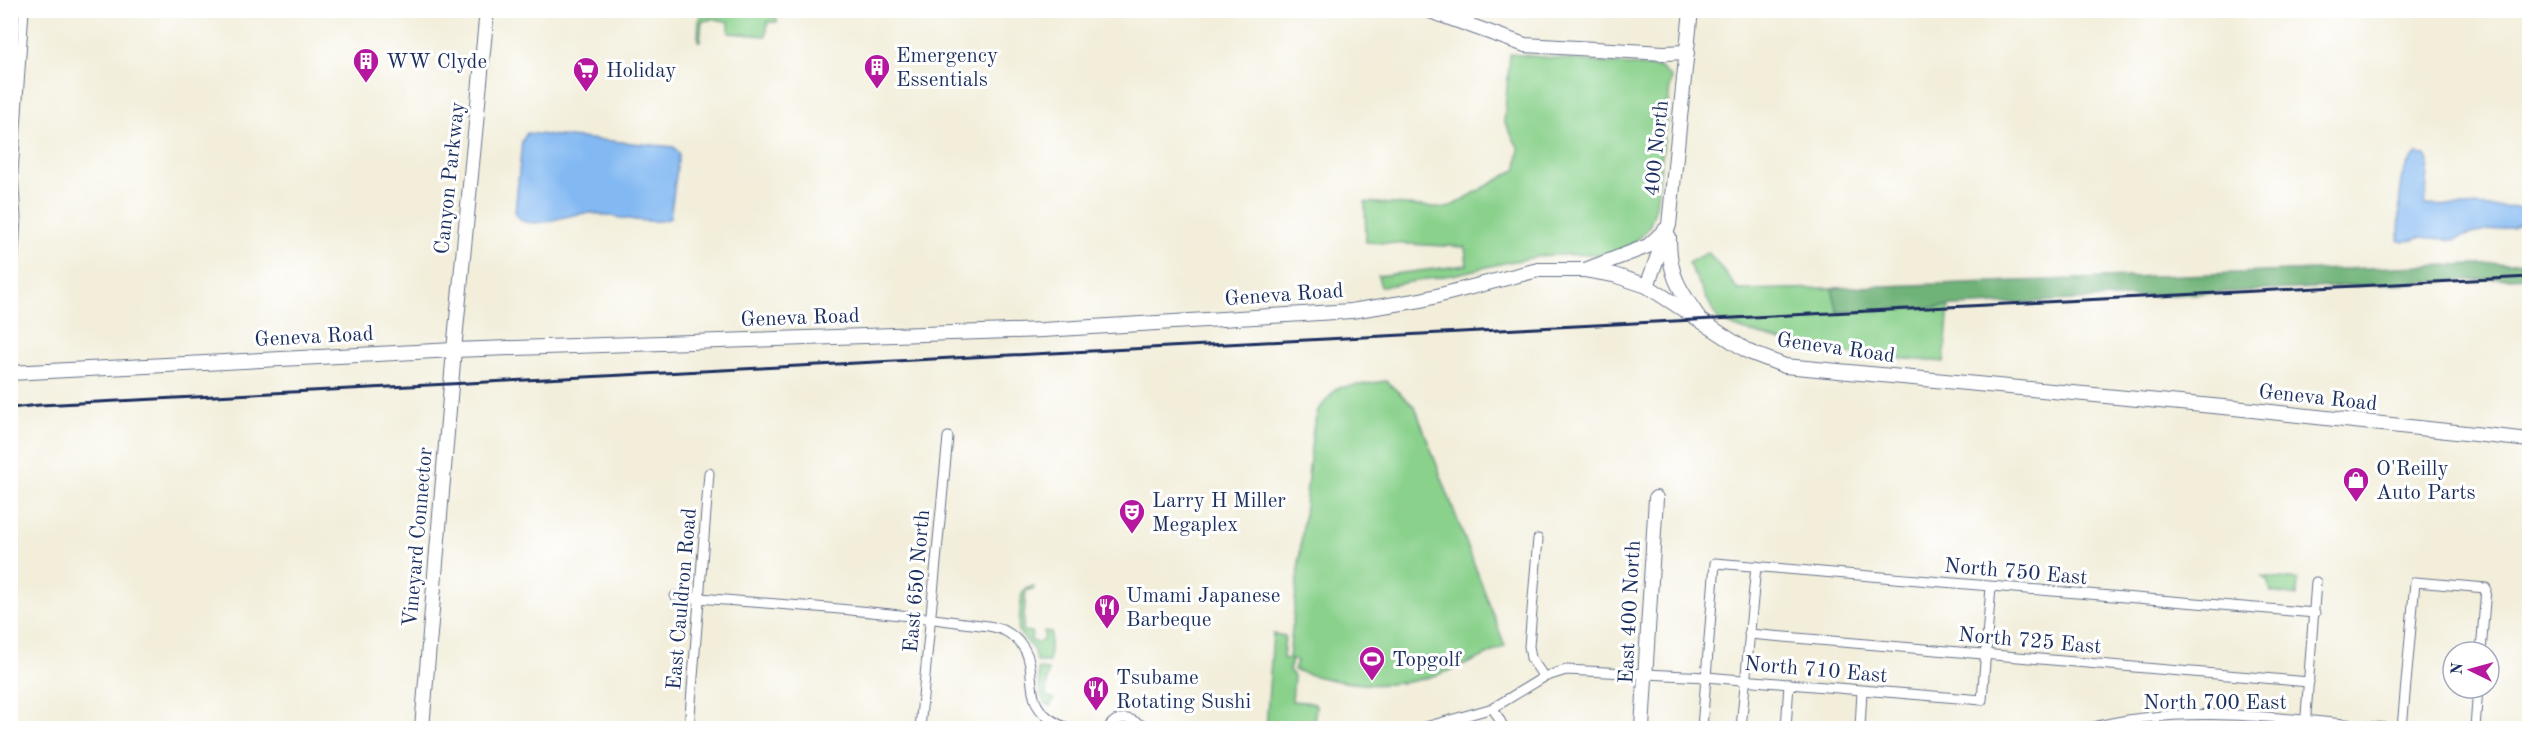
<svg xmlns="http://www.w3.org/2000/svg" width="2540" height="739" viewBox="0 0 2540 739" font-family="'Old Standard TT',serif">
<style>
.green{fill:#8ad18c;stroke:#528075;stroke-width:1.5}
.forest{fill:#6fb378;stroke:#45716b;stroke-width:1.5}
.water{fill:#83b9f2;stroke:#4f74a8;stroke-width:1.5}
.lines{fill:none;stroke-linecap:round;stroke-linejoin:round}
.street-casing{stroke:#667289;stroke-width:11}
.secondary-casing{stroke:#667289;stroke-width:16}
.street{stroke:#fff;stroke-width:9}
.secondary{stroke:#fff;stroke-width:14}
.rail{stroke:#1b2f5e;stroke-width:3}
.labels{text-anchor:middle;stroke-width:6;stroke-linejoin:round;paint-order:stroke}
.poi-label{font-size:21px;fill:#1b2f5e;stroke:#fff;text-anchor:start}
.street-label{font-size:21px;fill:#1b2f5e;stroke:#fff}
</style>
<rect width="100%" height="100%" fill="#fff"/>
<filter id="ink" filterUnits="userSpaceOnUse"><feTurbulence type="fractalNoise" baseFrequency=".0167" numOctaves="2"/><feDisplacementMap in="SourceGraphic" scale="12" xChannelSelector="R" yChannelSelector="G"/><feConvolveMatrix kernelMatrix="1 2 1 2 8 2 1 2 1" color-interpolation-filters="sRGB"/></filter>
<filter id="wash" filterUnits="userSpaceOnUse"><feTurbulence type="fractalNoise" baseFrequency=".008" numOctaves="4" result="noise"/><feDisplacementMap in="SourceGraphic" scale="24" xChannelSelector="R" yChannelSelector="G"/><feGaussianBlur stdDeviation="1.35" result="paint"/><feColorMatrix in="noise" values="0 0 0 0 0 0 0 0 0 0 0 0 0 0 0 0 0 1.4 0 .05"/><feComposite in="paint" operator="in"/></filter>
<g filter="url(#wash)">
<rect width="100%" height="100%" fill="#f2eeda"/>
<g class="green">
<path d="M734 10 777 11V22H768L766 36 729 33V22L711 18 710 20 702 21 700 41H698L699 17 703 13Z"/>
<path d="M1510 54 1661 68 1671 78 1656 206 1649 227 1636 241 1615 254 1549 255 1508 262 1457 274 1381 287 1378 276 1467 265 1465 247 1366 242 1365 202 1448 208 1517 169 1519 149 1504 121Z"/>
<path d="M1708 252 1738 290 1832 288 1838 312 1949 306 1944 362 1820 352 1743 330 1718 320 1688 263Z"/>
<path d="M1386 381 1415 407 1505 646C1428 685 1379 697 1294 670L1297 661 1289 658 1313 429 1318 410 1337 388Z"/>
<path d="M2260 576 2298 580 2297 596 2271 592 2267 580Z"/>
<path d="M1034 586 1033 590H1026L1023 631 1032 632 1031 641 1040 642 1044 639V631L1051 632 1049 662H1037L1033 649 1018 631 1022 593 1026 589Z"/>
<path d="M1273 634 1285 636 1283 658 1292 660 1289 670 1294 676 1292 701 1314 703 1316 705 1314 728H1266Z"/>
<path d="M1038 669 1048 670 1046 696 1054 699 1050 706C1038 700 1039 682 1038 669Z"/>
</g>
<path class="forest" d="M2530 262 2529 277 1838 312 1832 288Z"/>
<g class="water">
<path d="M527 133 674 147 679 154 670 218C657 227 609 215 591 213 568 212 545 228 522 221L515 213 522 141Z"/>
<path d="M2417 154 2425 155 2429 161 2425 205 2529 208V218L2512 227 2470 234 2455 240 2420 237 2403 242 2398 240C2404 210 2390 175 2417 154Z"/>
</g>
</g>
<g filter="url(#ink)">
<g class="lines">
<g class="street-casing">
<g id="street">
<path d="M10 320 16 219 13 173 24 10"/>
<path d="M1538 539 1529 646 1531 658 1544 677"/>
<path d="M675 596C769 604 864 609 957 622 973 625 997 624 1010 634 1038 654 1027 676 1035 700 1039 714 1056 724 1068 728"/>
<path d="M1749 634 2309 682"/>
<path d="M1493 708 1504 728"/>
<path d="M689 728 709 473"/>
<path d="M920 728 948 437"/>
<path d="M1108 728C1119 712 1133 719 1146 728"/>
<path d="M1422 728 1493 708 1544 677 1566 670 1706 677 1982 700 1991 587"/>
<path d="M1702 728 1715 563 2315 613"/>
<path d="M1741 728 1756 566"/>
<path d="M1786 728 1789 684"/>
<path d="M1860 728 1862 691"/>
<path d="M2090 728C2186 702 2291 720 2388 728"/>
<path d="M2305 728 2316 582"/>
<path d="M2402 728 2415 582 2486 588 2481 652"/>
<path d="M2475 728 2478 688"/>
</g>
</g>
<g class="secondary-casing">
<g id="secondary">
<path d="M1427 10 1525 45 1664 53 1687 52"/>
<path d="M1669 237C1669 273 1677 286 1697 315"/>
<path d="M1585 270 1648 246 1666 229"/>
<path d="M1647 286 1669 225 1691 10"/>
<path d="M10 373 454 350 1043 330 1351 311 1421 300 1538 270H1585L1614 275 1647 286 1749 352 1785 366 2234 408 2530 440"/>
<path d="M422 728 454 350 487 10"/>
<path d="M1642 728 1656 498"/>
</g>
</g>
<use href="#street" class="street"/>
<use href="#secondary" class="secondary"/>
<path class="rail" d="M10 408 40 405 2530 277"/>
</g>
</g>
<defs>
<g id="building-pin" transform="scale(1.35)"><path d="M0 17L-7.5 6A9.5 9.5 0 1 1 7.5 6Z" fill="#b5179e" stroke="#fff"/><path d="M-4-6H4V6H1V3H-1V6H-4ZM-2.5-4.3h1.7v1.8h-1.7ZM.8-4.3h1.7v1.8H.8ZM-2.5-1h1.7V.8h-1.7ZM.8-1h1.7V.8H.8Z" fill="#fff"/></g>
<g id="supermarket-pin" transform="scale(1.35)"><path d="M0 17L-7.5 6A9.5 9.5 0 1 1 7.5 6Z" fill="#b5179e" stroke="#fff"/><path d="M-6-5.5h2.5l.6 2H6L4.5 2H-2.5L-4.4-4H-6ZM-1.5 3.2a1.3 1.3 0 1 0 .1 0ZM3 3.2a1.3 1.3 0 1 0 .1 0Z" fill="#fff"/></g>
<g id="shop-pin" transform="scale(1.35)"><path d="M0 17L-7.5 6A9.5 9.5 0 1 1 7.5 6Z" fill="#b5179e" stroke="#fff"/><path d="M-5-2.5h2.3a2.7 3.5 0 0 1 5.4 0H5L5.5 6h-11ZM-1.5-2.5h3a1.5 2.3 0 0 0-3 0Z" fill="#fff"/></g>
<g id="theatre-pin" transform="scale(1.35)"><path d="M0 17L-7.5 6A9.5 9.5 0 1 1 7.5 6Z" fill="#b5179e" stroke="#fff"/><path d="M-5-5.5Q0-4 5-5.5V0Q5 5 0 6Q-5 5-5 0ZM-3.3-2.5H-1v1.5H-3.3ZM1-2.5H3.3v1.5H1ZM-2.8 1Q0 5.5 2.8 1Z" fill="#fff"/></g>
<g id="restaurant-pin" transform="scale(1.35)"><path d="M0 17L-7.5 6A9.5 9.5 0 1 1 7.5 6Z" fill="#b5179e" stroke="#fff"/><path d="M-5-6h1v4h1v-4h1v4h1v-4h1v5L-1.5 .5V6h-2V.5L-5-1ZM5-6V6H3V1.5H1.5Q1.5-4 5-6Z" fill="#fff"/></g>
<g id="stadium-pin" transform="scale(1.35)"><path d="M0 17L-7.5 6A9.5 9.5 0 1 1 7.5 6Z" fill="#b5179e" stroke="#fff"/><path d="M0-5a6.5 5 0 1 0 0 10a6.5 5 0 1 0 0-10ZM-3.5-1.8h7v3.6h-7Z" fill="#fff"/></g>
</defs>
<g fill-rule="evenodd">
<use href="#building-pin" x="366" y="61"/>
<use href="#building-pin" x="877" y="67"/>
<use href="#supermarket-pin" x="586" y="70"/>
<use href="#shop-pin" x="2356" y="480"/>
<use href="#theatre-pin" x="1132" y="512"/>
<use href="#restaurant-pin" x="1107" y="607"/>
<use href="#stadium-pin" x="1372" y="659"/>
<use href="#restaurant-pin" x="1096" y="689"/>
</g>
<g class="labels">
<g class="poi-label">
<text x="896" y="62">Emergency<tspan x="896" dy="24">Essentials</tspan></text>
<text x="386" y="68">WW Clyde</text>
<text x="606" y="77">Holiday</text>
<text x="2376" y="475">O'Reilly<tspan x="2376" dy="24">Auto Parts</tspan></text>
<text x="1152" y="507">Larry H Miller<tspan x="1152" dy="24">Megaplex</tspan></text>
<text x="1126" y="602">Umami Japanese<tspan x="1126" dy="24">Barbeque</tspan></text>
<text x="1392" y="666">Topgolf</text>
<text x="1116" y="684">Tsubame<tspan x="1116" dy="24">Rotating Sushi</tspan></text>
</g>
<g class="street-label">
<text transform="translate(1656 148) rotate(-84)" y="7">400 North</text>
<text transform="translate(449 178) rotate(-84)" y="7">Canyon Parkway</text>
<text transform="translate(1284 294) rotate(-4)" y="7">Geneva Road</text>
<text transform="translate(800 317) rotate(-2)" y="7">Geneva Road</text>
<text transform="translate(314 336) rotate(-3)" y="7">Geneva Road</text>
<text transform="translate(1836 347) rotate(8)" y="7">Geneva Road</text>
<text transform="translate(2318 397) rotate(6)" y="7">Geneva Road</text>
<text transform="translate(417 537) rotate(-85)" y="7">Vineyard Connector</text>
<text transform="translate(2016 571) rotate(5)" y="7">North 750 East</text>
<text transform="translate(916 581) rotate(-85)" y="7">East 650 North</text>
<text transform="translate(681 599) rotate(-85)" y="7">East Cauldron Road</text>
<text transform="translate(1629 612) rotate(-87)" y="7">East 400 North</text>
<text transform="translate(2030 640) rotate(5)" y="7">North 725 East</text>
<text transform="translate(1816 669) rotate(5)" y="7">North 710 East</text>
<text x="2215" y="709">North 700 East</text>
</g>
</g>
<rect width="2540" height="739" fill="none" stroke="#fff" stroke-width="36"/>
<g transform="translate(2471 670) rotate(275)"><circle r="28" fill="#ffffff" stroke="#a4acbf" stroke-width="1.5"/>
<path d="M0-4.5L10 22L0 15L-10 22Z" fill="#b5179e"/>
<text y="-9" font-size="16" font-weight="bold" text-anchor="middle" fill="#1b2f5e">N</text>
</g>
</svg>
